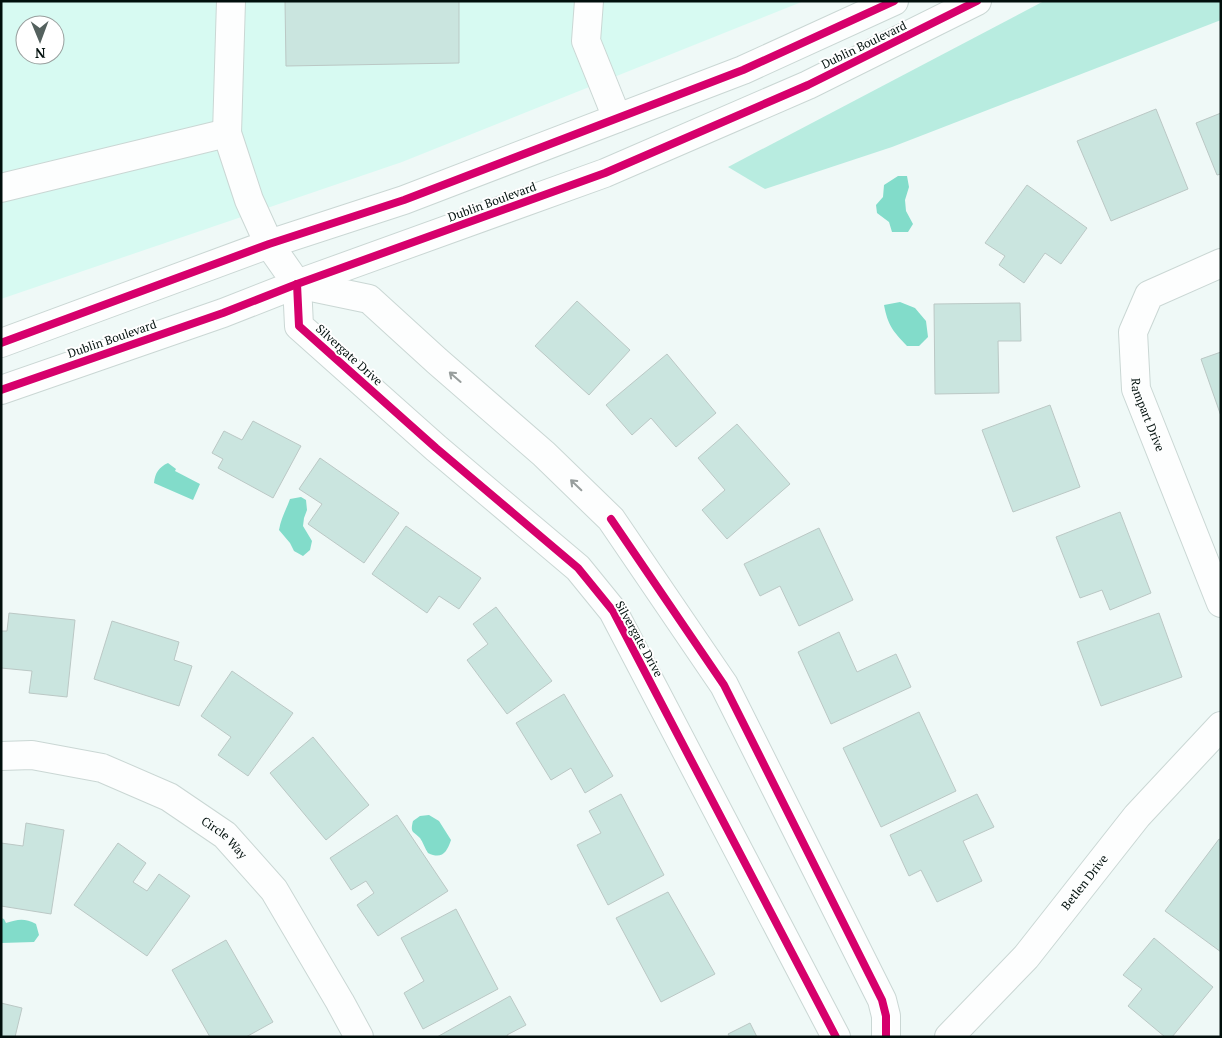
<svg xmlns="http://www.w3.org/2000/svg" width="1222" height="1038" viewBox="0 0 1222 1038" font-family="'PT Serif',serif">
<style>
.built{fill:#d7faf2;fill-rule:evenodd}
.green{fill:#b8ece0}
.water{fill:#82dcca}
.building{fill:#cae5df;stroke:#bbc8c5}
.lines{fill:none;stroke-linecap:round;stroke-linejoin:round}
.minor-casing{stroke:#cad7d4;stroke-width:30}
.minor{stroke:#fdfefe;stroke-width:28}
.cycleway-casing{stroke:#fff;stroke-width:11}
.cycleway{stroke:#d6006c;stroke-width:8}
.oneway{stroke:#989e9d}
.labels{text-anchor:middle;stroke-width:4;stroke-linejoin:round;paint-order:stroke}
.street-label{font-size:12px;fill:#010f0c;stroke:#fff}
</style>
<rect width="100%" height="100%" fill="#eff9f7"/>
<path class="built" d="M1 1H804L402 162 1 299ZM25 25H55V55H25Z"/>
<path class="green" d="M1044 1H1221V20L892 147 765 189 728 167Z"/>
<g class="water">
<path d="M898 176H907L909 187 905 200 906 211 913 224 908 232H892L889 222 877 213 876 205 883 197 884 185Z"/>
<path d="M900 302 915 308 926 321 928 337 919 346H907C893 331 888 326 884 305Z"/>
<path d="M168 463 176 469 175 471 200 484 193 500 154 483C155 473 159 467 168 463Z"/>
<path d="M301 497 306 500 307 510 304 518 303 526 312 541 310 550 303 556 294 551 290 543 279 530C281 518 286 510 290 499Z"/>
<path d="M429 815 439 821 451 840C447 852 442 860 428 853 425 849 423 842 420 838 413 831 410 833 413 821L420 816Z"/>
<path d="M1 918 4 919 6 923C18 919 25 918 36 924L39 935 34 942 1 943Z"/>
</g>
<g class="building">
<path d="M285 1H459V63L286 66Z"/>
<path d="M1156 109 1188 189 1111 221 1077 141Z"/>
<path d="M1221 113V174L1217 175 1196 123Z"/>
<path d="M1027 185 1087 228 1061 264 1045 253 1024 283 999 265 1005 256 985 243Z"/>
<path d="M577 301 630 350 589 395 535 346Z"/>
<path d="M1020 303 1021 341H998L999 393 935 394 934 304Z"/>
<path d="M1221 352V416L1201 359Z"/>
<path d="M667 354 716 413 676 447 651 418 632 435 606 405Z"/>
<path d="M1050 405 1080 487 1013 512 982 430Z"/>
<path d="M253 421 301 446 273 498 218 468 223 459 212 453 224 431 242 440Z"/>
<path d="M737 424 790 484 727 539 702 510 725 490 698 458Z"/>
<path d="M320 458 399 513 364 563 308 524 322 504 299 489Z"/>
<path d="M1120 512 1151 593 1110 610 1102 590 1080 598 1056 537Z"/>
<path d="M406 526 481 578 459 609 439 596 427 613 372 574Z"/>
<path d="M819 528 853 600 799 626 780 586 760 596 744 564Z"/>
<path d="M496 607 552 681 507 714 467 660 488 644 473 624Z"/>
<path d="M9 613 75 620 67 697 29 693 32 671 1 668V631H7Z"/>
<path d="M1159 613 1182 677 1101 706 1077 642Z"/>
<path d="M112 621 179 642 174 660 192 666 179 706 94 679Z"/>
<path d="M839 632 857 672 896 654 911 687 831 724 798 652Z"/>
<path d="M232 671 293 713 248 776 218 755 231 737 201 716Z"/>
<path d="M564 694 613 776 585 793 571 768 551 780 516 723Z"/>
<path d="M919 712 956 791 881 827 843 748Z"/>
<path d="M313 737 369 805 326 840 270 773Z"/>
<path d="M621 794 664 875 608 905 577 845 601 833 589 811Z"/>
<path d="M977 794 994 827 963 841 982 881 937 902 921 870 909 876 890 835Z"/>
<path d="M397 815 448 891 378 936 357 905 374 893 366 881 351 890 330 858Z"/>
<path d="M26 823 64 830 51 914 1 906V843L23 846Z"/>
<path d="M1219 839 1221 840V952L1165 911Z"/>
<path d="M118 843 146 863 133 882 147 891 159 874 190 896 147 956 74 905Z"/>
<path d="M668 892 715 974 661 1002 616 918Z"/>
<path d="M456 909 498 989 423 1029 404 993 424 981 401 938Z"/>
<path d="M1154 938 1213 987 1172 1037H1165L1128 1006 1142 989 1123 975Z"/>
<path d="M226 940 273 1022 246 1037H210L172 970Z"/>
<path d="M510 996 526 1025 507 1035 508 1037H437Z"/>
<path d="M1 1003 22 1008 15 1037H1Z"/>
<path d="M750 1023 757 1037H730L728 1034Z"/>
</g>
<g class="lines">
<g class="minor-casing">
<g id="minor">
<path d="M231 1 227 133 249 200 269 244 297 284 299 326 436 448 578 568 613 611 836 1037"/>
<path d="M589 1 586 41 617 118"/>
<path d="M1 188 227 133"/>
<path id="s1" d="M1221 263 1149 295 1133 332 1136 389 1221 603"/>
<path d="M297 284 369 299 437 361 544 454 611 519 724 685 882 1000 886 1016V1037"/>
<path d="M1 343 269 244 404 200 743 70 894 1"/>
<path d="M1 390 223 313 297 284 605 173 808 85 977 1"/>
<path id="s2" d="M1 756 32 755 102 768 169 797 225 835 274 890 340 1002 359 1037"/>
<path id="s3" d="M949 1037 1026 957 1137 816 1221 726"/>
</g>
</g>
<use href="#minor" class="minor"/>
<g class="cycleway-casing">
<g id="cycleway">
<path d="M297 284 299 326 436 448 578 568 613 611 836 1037"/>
<path d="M1 343 269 244 404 200 743 70 894 1"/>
<path d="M1 390 223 313 297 284 605 173 808 85 977 1"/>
<path d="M611 519 724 685 882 1000 886 1016V1037"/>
</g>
</g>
<use href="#cycleway" class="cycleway"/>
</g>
<defs><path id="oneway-shaft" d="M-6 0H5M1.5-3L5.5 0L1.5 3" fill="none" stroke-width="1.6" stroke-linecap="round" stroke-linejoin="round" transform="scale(1.25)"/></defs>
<g class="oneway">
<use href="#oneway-shaft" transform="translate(455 377) rotate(-139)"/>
<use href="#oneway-shaft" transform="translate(576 485) rotate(-136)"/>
</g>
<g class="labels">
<g class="street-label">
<text transform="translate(864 45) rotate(-26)" y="4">Dublin Boulevard</text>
<text transform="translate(492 202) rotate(-20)" y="4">Dublin Boulevard</text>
<text transform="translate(112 339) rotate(-19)" y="4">Dublin Boulevard</text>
<text transform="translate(349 355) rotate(42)" y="4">Silvergate Drive</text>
<text dy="4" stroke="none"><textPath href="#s1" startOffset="204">Rampart Drive</textPath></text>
<text transform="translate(639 639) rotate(61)" y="4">Silvergate Drive</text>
<text dy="4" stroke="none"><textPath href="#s2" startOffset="244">Circle Way</textPath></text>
<text dy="4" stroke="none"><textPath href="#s3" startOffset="206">Betlen Drive</textPath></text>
</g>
</g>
<rect width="1222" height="1038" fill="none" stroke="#010f0c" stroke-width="5"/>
<g transform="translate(40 40) rotate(179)"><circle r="24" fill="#ffffff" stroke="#999f9e"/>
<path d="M0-4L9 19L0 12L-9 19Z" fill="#54615e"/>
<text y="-8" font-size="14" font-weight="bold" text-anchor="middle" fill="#010f0c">N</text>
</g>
</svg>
